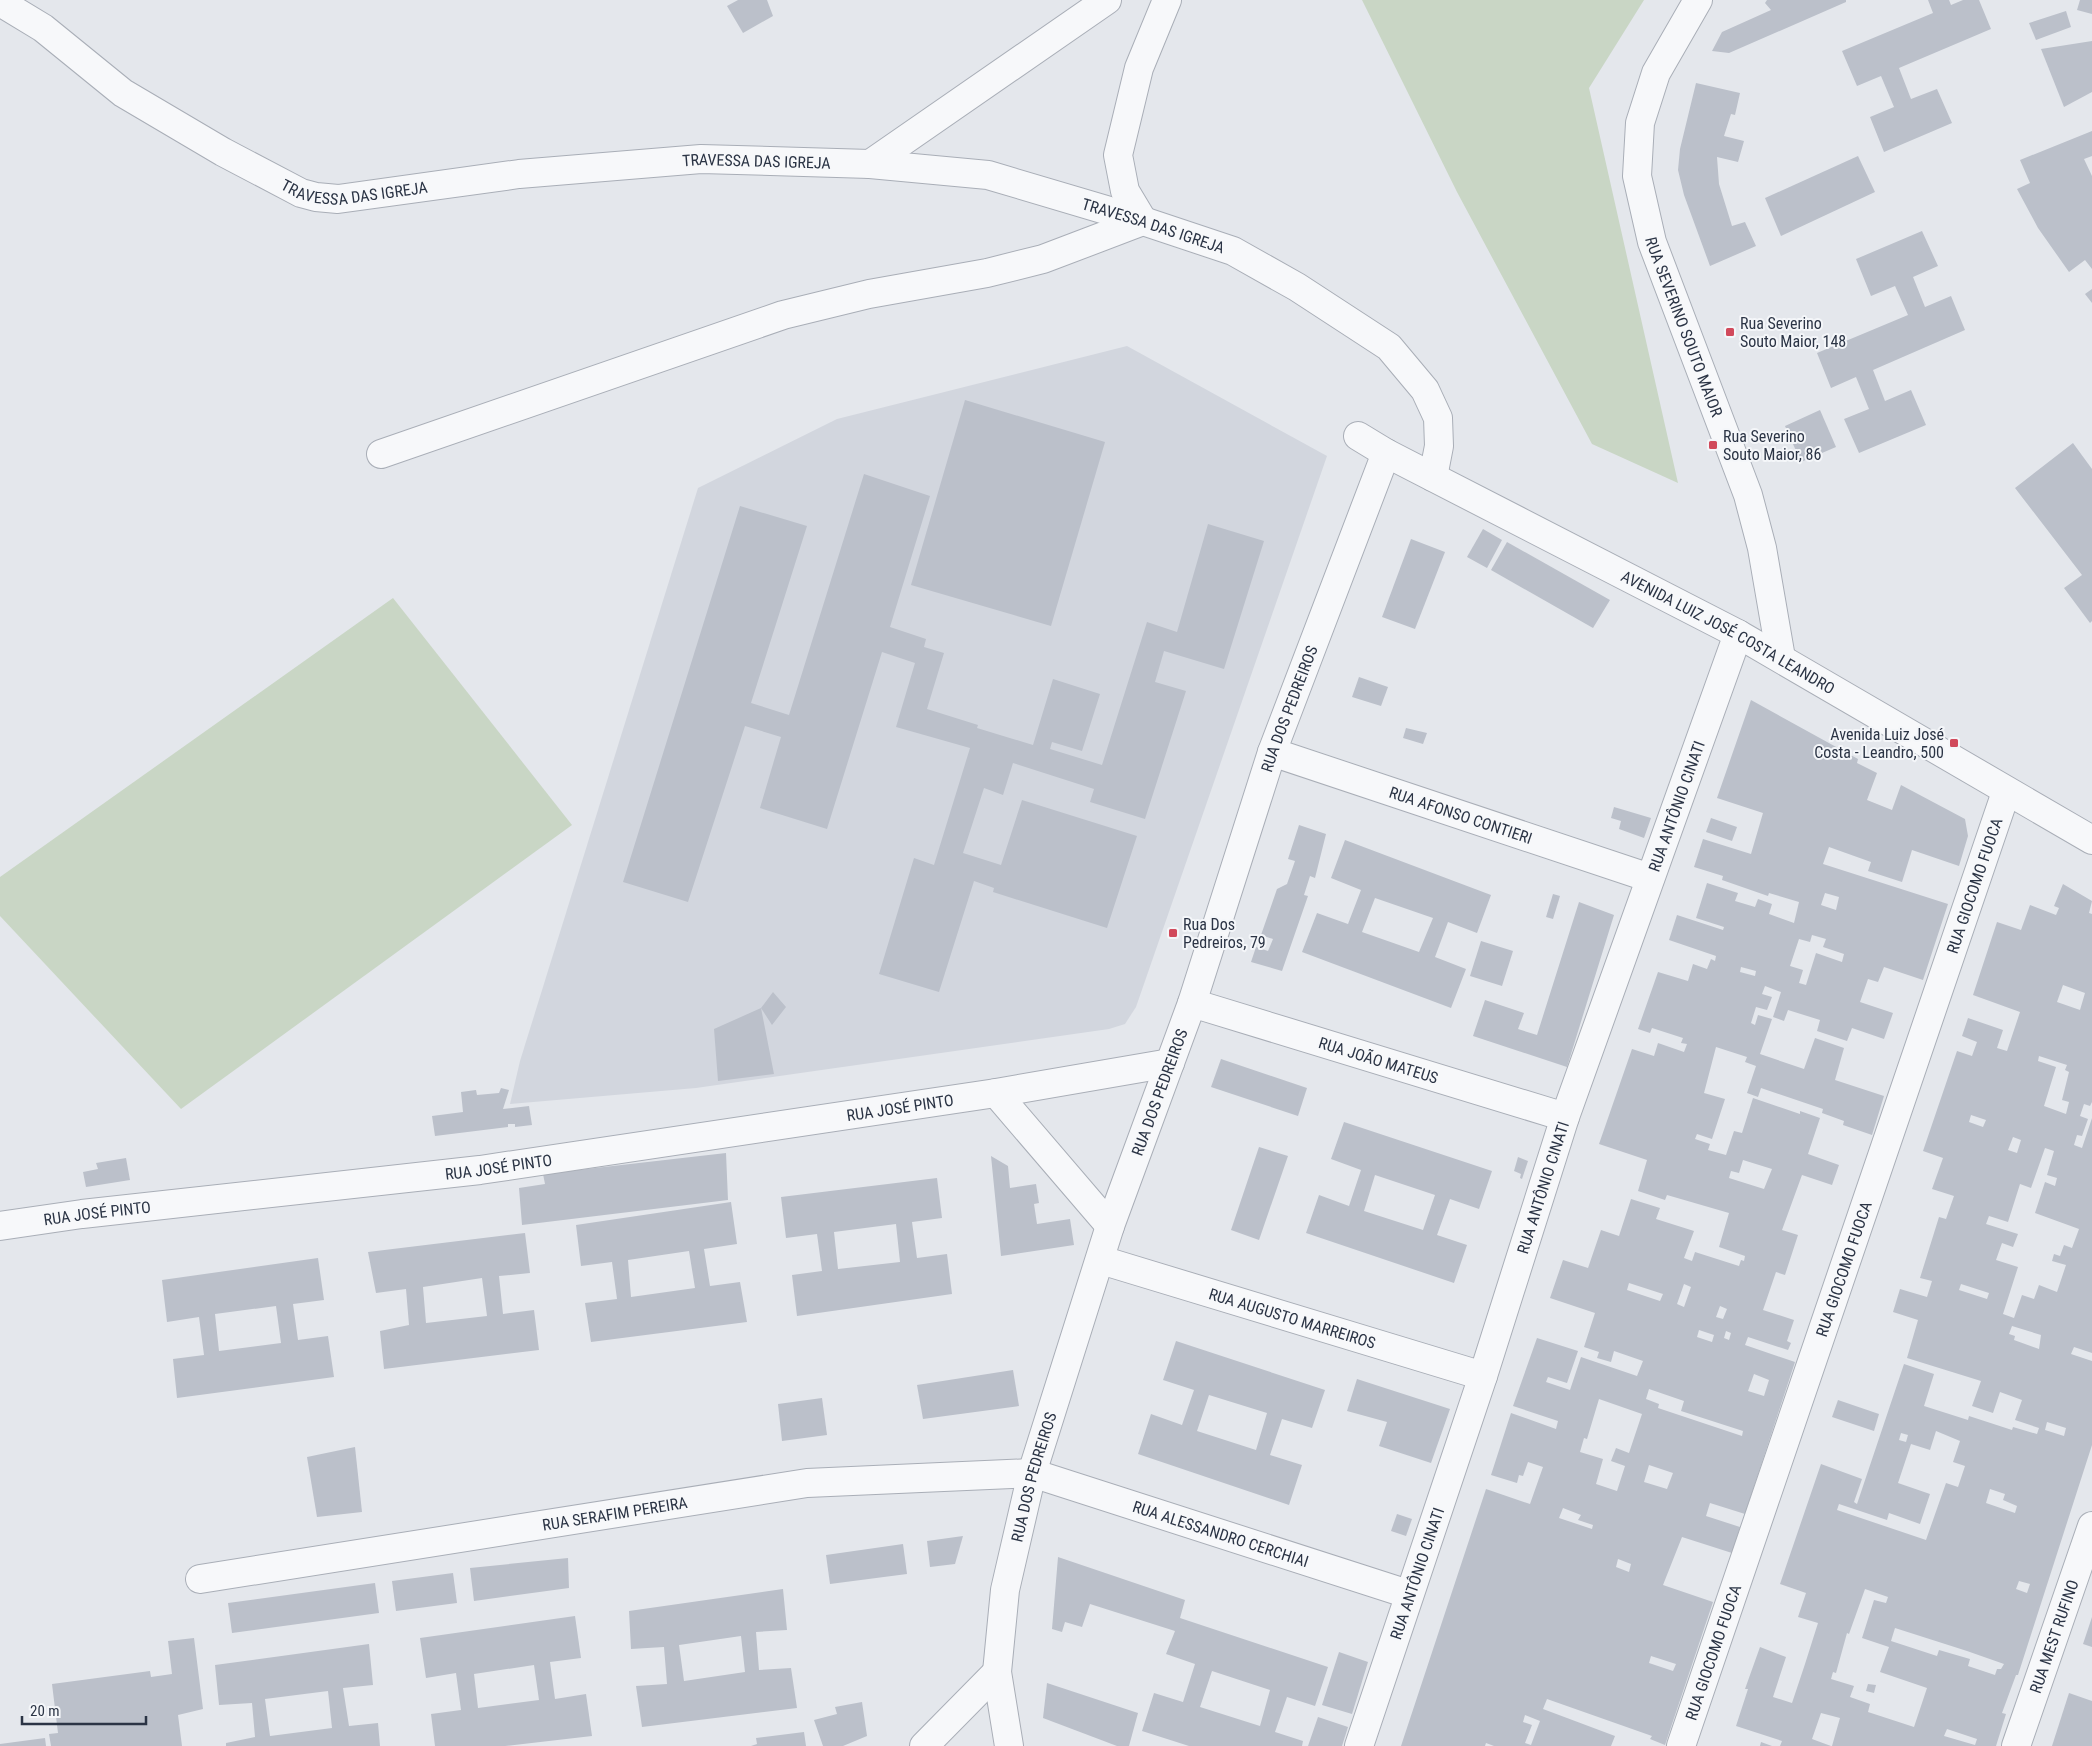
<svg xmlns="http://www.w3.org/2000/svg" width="2092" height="1746" viewBox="0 0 2092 1746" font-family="'Roboto Condensed',sans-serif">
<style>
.built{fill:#d2d6de}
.green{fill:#c9d6c5}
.building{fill:#bbc0ca;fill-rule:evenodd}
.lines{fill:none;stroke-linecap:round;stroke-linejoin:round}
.minor-casing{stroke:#a9aeb7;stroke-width:30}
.minor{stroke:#f7f8fa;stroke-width:28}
.poi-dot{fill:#d1495b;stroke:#f4f6f9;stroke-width:2}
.labels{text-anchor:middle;stroke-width:4;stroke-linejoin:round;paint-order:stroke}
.street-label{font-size:16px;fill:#2b3445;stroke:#f4f6f9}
.poi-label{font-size:16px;fill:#2b3445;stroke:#f4f6f9;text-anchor:start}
</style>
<rect width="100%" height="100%" fill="#e4e7ec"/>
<path class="built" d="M1127 346 1327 456 1136 1007 1125 1024 1109 1029 696 1088 510 1104 520 1061 698 488 837 419Z"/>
<g class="green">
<path d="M1362 0H1644L1589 88 1678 483 1592 444 1457 192Z"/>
<path d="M393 598 572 825 181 1109 0 916V877Z"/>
</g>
<g class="building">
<path d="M738 0H767L773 16 743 33 727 6Z"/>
<path d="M1767 0H1846V2L1729 53 1712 51 1722 32 1771 10 1765 3Z"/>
<path d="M1928 0H1949L1951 5 1963 0H1979L1991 29 1899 68 1911 99 1937 89 1952 123 1884 152 1870 117 1894 107 1881 76 1857 86 1842 51 1933 13Z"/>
<path d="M2080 0H2092V14L2077 10Z"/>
<path d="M2066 11 2071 27 2036 40 2029 23Z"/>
<path d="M2092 41V92L2064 107 2041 49Z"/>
<path d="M1696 83 1740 93 1735 115 1731 114 1724 136 1744 141 1738 162 1717 157 1719 184 1732 226 1745 222 1756 246 1710 266 1684 195 1678 170 1680 149Z"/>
<path d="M2092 131V156L2084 159 2092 176V269L2085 260 2069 272 2038 228 2017 189 2030 183 2020 160Z"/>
<path d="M1858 156 1875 192 1781 236 1765 198Z"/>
<path d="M1922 231 1938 266 1913 277 1925 307 1951 296 1965 330 1873 370 1885 401 1911 390 1926 425 1859 453 1844 419 1869 409 1856 377 1831 388 1817 353 1908 315 1895 286 1871 296 1856 259Z"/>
<path d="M2092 289V303L2085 294Z"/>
<path d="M965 400 1105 442 1051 626 911 585Z"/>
<path d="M1820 410 1836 447 1801 462 1785 426Z"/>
<path d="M2073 443 2092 469V621L2090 623 2064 588 2082 575 2015 488Z"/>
<path d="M864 474 930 496 890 627 926 639 924 647 944 653 927 709 978 725 977 728 1033 745 1053 679 1100 694 1082 751 1052 742 1050 749 1102 765 1147 622 1177 632 1208 524 1264 541 1224 669 1164 651 1155 682 1186 691 1145 819 1090 802 1094 789 1013 763 1003 795 984 788 963 853 1001 865 1022 800 1137 836 1107 928 993 892 994 888 974 881 939 992 879 974 914 858 934 865 970 748 896 727 915 663 882 652 827 829 760 808 781 737 745 726 688 902 623 882 740 506 807 526 751 703 789 715Z"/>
<path d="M1483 529 1502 540 1487 568 1467 557Z"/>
<path d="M1411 539 1445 552 1415 629 1382 617Z"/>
<path d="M1507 542 1610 600 1593 628 1491 570Z"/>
<path d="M1359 677 1388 687 1381 706 1352 697Z"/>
<path d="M1751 700 1858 759 1857 763 1877 773 1867 800 1892 810 1901 785 1965 819 1968 836 1959 866 1912 850 1902 882 1868 871 1871 862 1829 847 1823 864 1948 904 1923 980 1884 967 1878 982 1868 979 1860 1002 1893 1013 1884 1039 1852 1028 1847 1041 1817 1031 1820 1020 1788 1010 1784 1021 1773 1017 1781 992 1765 986 1762 994 1772 997 1767 1010 1756 1007 1751 1023 1755 1025 1758 1015 1772 1019 1760 1054 1804 1069 1815 1038 1844 1048 1835 1080 1884 1096 1872 1135 1843 1125 1844 1121 1822 1113 1823 1109 1761 1088 1758 1097 1747 1093 1756 1066 1745 1062 1747 1057 1716 1047 1704 1093 1725 1099 1712 1139 1697 1134 1695 1139 1710 1144 1708 1150 1726 1155 1734 1131 1742 1133 1753 1098 1800 1114V1111L1820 1118 1808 1154 1839 1165 1832 1185 1802 1175 1782 1230 1798 1235 1785 1275 1776 1272 1763 1310 1794 1320 1787 1341 1791 1343 1788 1350 1748 1337 1745 1345 1795 1362 1745 1514 1710 1503 1706 1516 1740 1527 1732 1553 1682 1537 1663 1585 1713 1602 1665 1745 1650 1739 1652 1736 1547 1699 1543 1709 1615 1736 1611 1746H1494L1486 1743 1485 1746H1401L1486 1489 1530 1504 1543 1467 1528 1462 1523 1476 1519 1475 1517 1483 1491 1475 1511 1413 1556 1429 1558 1421 1513 1406 1537 1338 1578 1351 1567 1383 1548 1377 1546 1382 1570 1390 1581 1357 1637 1376 1643 1361 1614 1351 1611 1362 1597 1358 1599 1352 1584 1347 1595 1313 1550 1298 1563 1260 1588 1268 1601 1230 1619 1236 1631 1199 1660 1208 1656 1219 1694 1231 1684 1258 1692 1261 1695 1252 1739 1266 1741 1260 1744 1261 1745 1256 1719 1247 1729 1213 1667 1195 1665 1200 1638 1191 1647 1160 1599 1144 1632 1049 1654 1056 1658 1043 1684 1052 1687 1044 1681 1043 1683 1038 1652 1028 1650 1033 1638 1029 1658 972 1688 981 1693 964 1707 969 1711 959 1715 961 1716 956 1669 940 1677 915 1723 930 1724 927 1696 918 1707 883 1738 893 1735 901 1755 907 1758 899 1772 904 1769 914 1794 923 1799 902 1769 893 1768 896 1722 880 1723 876 1694 867 1703 839 1751 854 1763 813 1717 798ZM1825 893 1839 897 1836 910 1821 905ZM1812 935 1826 939 1823 947 1844 954 1842 962 1816 953 1806 985 1799 983 1803 970 1790 966 1799 939 1810 942ZM1741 967 1756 971 1755 976 1740 972ZM1743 1160 1772 1169 1764 1189 1729 1178 1731 1171 1739 1173ZM1629 1283 1663 1294 1660 1301 1627 1290ZM1684 1284 1691 1287 1684 1307 1677 1304ZM1720 1306 1727 1309 1723 1319 1716 1317ZM1699 1330 1714 1335 1712 1342 1697 1337ZM1726 1331 1731 1333 1729 1340 1724 1338ZM1754 1374 1769 1380 1764 1396 1748 1391ZM1649 1389 1684 1401 1681 1411 1743 1431 1742 1436 1658 1408 1659 1404 1646 1399ZM1599 1399 1642 1414 1629 1453 1616 1448 1611 1461 1625 1466 1617 1491 1596 1484 1603 1459 1580 1452 1584 1438 1587 1439ZM1649 1465 1673 1473 1667 1489 1644 1482ZM1563 1508 1581 1515 1578 1520 1593 1525 1592 1529 1559 1518ZM1618 1559 1631 1564 1629 1572 1616 1567ZM1651 1656 1676 1664 1673 1671 1649 1663ZM1525 1715 1540 1721 1531 1745 1525 1743 1532 1725 1523 1722Z"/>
<path d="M1406 728 1427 733 1423 744 1403 738Z"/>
<path d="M1614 807 1651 818 1644 838 1619 829 1621 821 1611 818Z"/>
<path d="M1711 818 1737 827 1732 841 1706 832Z"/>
<path d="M1299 825 1326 834 1315 878 1310 876 1304 895 1308 896 1282 971 1251 962 1256 947 1268 951 1273 939 1261 935 1277 889 1287 884 1295 861 1288 859Z"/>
<path d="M1345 840 1491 895 1477 933 1448 922 1435 957 1466 969 1451 1008 1302 952 1317 913 1348 924 1361 890 1331 878ZM1375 898 1433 918 1419 952 1362 932Z"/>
<path d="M2063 884 2092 901 2089 913 2092 914V1102L2090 1106 2084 1104 2080 1116 2088 1119 2082 1136 2077 1135 2074 1145 2082 1148 2092 1118V1353L2074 1347 2071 1354 2092 1361V1445L2018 1675H2016L2002 1713 2006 1714 1996 1746H1832L1840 1718 1821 1713 1812 1739 1831 1746H1780L1782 1741 1736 1726 1748 1689H1745L1760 1647 1786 1657 1773 1697 1792 1703 1805 1664 1818 1623 1798 1617 1806 1593 1780 1584 1821 1464 1862 1479 1854 1502 1857 1504 1904 1364 1934 1374 1924 1406 1968 1420 1969 1416 2012 1430 2013 1427 2037 1434 2039 1428 2015 1420 2022 1400 2000 1392 1993 1413 1972 1406 1981 1381 1907 1358 1918 1320 1893 1312 1900 1289 1927 1297 1932 1281 1920 1278 1939 1217 1946 1219 1954 1196 1932 1189 1943 1158 1923 1151 1957 1051 1972 1056 1977 1042 1962 1036 1968 1018 2003 1030 1997 1048 2007 1051 2020 1012 1973 995 1997 922 2021 930 2030 905 2056 915 2059 908 2054 906ZM2063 985 2085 993 2080 1010 2057 1002ZM2039 1056 2067 1065 2065 1070 2069 1072 2062 1100 2069 1102 2066 1114 2044 1106 2056 1067 2038 1061ZM1971 1115 1986 1120 1983 1127 1969 1122ZM2013 1137 2021 1140 2017 1153 2008 1150ZM2045 1148 2054 1151 2047 1175 2057 1178 2055 1186 2045 1182 2035 1213 2079 1229 2072 1248 2064 1245 2060 1256 2054 1254 2052 1261 2066 1265 2057 1292 2039 1285 2034 1299 2022 1295 2014 1318 2003 1314 2018 1267 1996 1260 2002 1243 2013 1247 2018 1234 1986 1224 1989 1216 2008 1222 2020 1184 2031 1188ZM1961 1284 1989 1293 1987 1299 1959 1290ZM2012 1326 2041 1335 2039 1349 2014 1340 2015 1336 2009 1334ZM2047 1422 2066 1428 2064 1436 2045 1430ZM1936 1431 1960 1441 1953 1462 1965 1466 1958 1487 1946 1483 1926 1540 1837 1510 1839 1504 1887 1520 1889 1513 1920 1524 1930 1494 1898 1483 1911 1444 1930 1450ZM1901 1433 1908 1435 1906 1442 1899 1440ZM1990 1489 2005 1494 2003 1500 2017 1506 2015 1513 1986 1503ZM2019 1581 2030 1584 2027 1593 2016 1589ZM1865 1589 1888 1597 1886 1603 1874 1600 1862 1638 1889 1647 1880 1672 1927 1688 1914 1727 1868 1712 1870 1704 1850 1697 1854 1686 1831 1679 1833 1672 1836 1673 1847 1633 1849 1634ZM1895 1628 1967 1651 2004 1664 2001 1669H1997L1995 1675 1968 1666 1970 1659 1939 1650 1937 1656 1891 1641ZM1947 1729 1977 1739 1975 1745 1944 1736Z"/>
<path d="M1553 894 1560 896 1553 919 1546 917Z"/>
<path d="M1579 902 1614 915 1567 1067 1473 1036 1485 1000 1524 1013 1518 1029 1537 1035Z"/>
<path d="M1481 941 1513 951 1502 986 1470 976Z"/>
<path d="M773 992 786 1007 772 1025 761 1008 774 1074 718 1081 714 1029 761 1008Z"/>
<path d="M1221 1059 1307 1088 1298 1116 1211 1087Z"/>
<path d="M501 1088 509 1090 503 1109 529 1106 532 1125 515 1127V1124H508V1127L435 1136 432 1116 463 1112 461 1092 476 1090 477 1095 499 1093Z"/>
<path d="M1344 1122 1492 1171 1479 1209 1450 1199 1437 1235 1467 1245 1454 1283 1306 1233 1319 1195 1349 1206 1361 1170 1331 1159ZM1375 1175 1435 1195 1423 1230 1364 1211Z"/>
<path d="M1259 1147 1288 1156 1259 1240 1231 1230Z"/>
<path d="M726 1153 728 1200 522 1225 519 1188 545 1184 543 1174Z"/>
<path d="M991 1156 1008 1166 1010 1188 1036 1184 1039 1203 1034 1204 1037 1224 1070 1219 1074 1245 1001 1256Z"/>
<path d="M1518 1157 1528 1161 1522 1179 1520 1178 1521 1174 1514 1171Z"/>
<path d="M126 1158 130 1180 86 1187 83 1172 98 1169 96 1163Z"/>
<path d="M937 1178 942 1218 912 1222 917 1258 947 1254 952 1294 797 1316 792 1275 822 1271 817 1234 786 1238 781 1197ZM896 1224 900 1262 838 1269 834 1232Z"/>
<path d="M731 1202 737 1244 704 1249 710 1286 740 1282 747 1322 591 1342 585 1303 617 1299 612 1262 581 1266 576 1225ZM689 1251 695 1288 631 1297 628 1260Z"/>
<path d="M525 1233 530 1273 499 1276 503 1314 534 1310 539 1350 384 1369 380 1331 409 1325 406 1289 376 1293 368 1252ZM482 1278 487 1316 426 1323 423 1287Z"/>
<path d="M318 1258 324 1300 293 1304 298 1340 328 1336 334 1377 177 1398 173 1359 204 1355 199 1317 167 1322 162 1280ZM276 1306 281 1343 219 1351 215 1314Z"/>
<path d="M1176 1341 1325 1390 1312 1428 1282 1419 1270 1455 1302 1465 1289 1505 1138 1454 1151 1414 1182 1425 1194 1390 1163 1380ZM1209 1395 1267 1413 1256 1450 1197 1431Z"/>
<path d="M1013 1370 1019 1406 923 1419 917 1385Z"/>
<path d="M1357 1379 1450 1409 1431 1463 1379 1446 1387 1422 1347 1411Z"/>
<path d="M822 1398 827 1435 782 1441 778 1404Z"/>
<path d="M1838 1400 1879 1414 1874 1431 1832 1417Z"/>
<path d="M355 1447 362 1512 317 1517 307 1457Z"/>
<path d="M1397 1514 1412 1519 1406 1536 1391 1531Z"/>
<path d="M963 1536 955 1564 930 1567 927 1541Z"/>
<path d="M903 1544 907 1574 830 1584 826 1555Z"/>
<path d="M1058 1557 1185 1600 1180 1618 1328 1667 1315 1706 1287 1697 1275 1732 1303 1741 1302 1746H1189L1142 1731 1154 1693 1183 1702 1195 1664 1166 1654 1175 1631 1090 1604 1082 1627 1065 1622 1062 1632 1052 1629ZM1212 1671 1270 1690 1260 1726 1200 1707Z"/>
<path d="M568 1558 569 1588 474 1601 470 1568Z"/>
<path d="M453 1573 457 1603 396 1611 392 1581Z"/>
<path d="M375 1583 379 1613 232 1633 228 1603Z"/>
<path d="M783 1589 787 1630 756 1632 759 1670 791 1668 797 1708 642 1727 636 1686 667 1684 664 1647 631 1649 629 1611ZM741 1636 745 1672 684 1681 679 1645Z"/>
<path d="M575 1616 581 1658 550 1662 555 1699 586 1694 592 1736 505 1746H435L431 1714 461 1710 456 1673 426 1678 420 1638ZM534 1665 539 1700 478 1708 474 1674Z"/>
<path d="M2092 1617V1647L2083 1644Z"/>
<path d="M194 1638 203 1709 178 1715 182 1746H51L49 1734 58 1733 52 1684 150 1671 151 1677 172 1674 168 1641Z"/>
<path d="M369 1644 373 1685 343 1688 349 1726 378 1723 380 1746H226V1743L255 1737 252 1703 219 1705 215 1665ZM328 1691 332 1728 270 1736 265 1699Z"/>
<path d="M1339 1652 1368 1662 1352 1714 1322 1705Z"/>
<path d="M1047 1683 1138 1713 1129 1746H1117L1043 1718Z"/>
<path d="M1868 1684 1876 1685 1874 1693 1866 1691Z"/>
<path d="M2069 1693 2092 1701V1746H2052Z"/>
<path d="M862 1702 867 1736 843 1746H823L814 1720 837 1714 835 1707Z"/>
<path d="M1318 1717 1348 1727 1342 1746H1308Z"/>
<path d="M804 1732 806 1746H751L757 1744 756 1738Z"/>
<path d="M45 1738 46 1746H0V1744Z"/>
<path d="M1761 1742 1772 1746H1760Z"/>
</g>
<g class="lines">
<g class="minor-casing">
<g id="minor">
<path id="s1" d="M1698 0 1656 73 1640 123 1637 176 1652 242 1748 495 1762 548 1781 658"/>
<path id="s2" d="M0 2 43 28 123 93 223 152 301 193 316 197 338 199 519 174 701 159 870 164 988 175 1143 221 1233 251 1297 287 1389 347 1425 390 1438 418 1439 446 1433 477"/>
<path d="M870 164 1107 0"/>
<path id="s3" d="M1358 436 1386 453 1738 634 2092 840"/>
<path d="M381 454 783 315 869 294 987 273 1043 259 1143 221 1125 191 1118 155 1139 68 1167 0"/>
<path id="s4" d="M1272 752 1650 878"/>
<path id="s5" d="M1192 1003 1565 1117"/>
<path d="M996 1093 1110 1226"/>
<path id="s6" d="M0 1226 82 1214 480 1170 996 1093 1170 1063"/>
<path id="s7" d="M1101 1260 1483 1376"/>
<path id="s8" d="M200 1579 807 1483 1032 1473 1408 1594"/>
<path d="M924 1746 997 1672"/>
<path id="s9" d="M1009 1746 997 1672 1005 1590 1032 1473 1110 1226 1192 1003 1272 752 1386 453"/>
<path id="s10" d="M1359 1746 1483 1376 1565 1117 1738 634"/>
<path id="s11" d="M1681 1746 2006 792"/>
<path id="s12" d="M2016 1746 2092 1526"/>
</g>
</g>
<use href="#minor" class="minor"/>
</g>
<g class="poi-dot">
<rect x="1725" y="327" width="10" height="10" rx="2.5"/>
<rect x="1708" y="440" width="10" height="10" rx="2.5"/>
<rect x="1949" y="738" width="10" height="10" rx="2.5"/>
<rect x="1168" y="928" width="10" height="10" rx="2.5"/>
</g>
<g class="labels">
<g class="street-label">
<text dy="6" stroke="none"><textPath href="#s2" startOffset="816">TRAVESSA DAS IGREJA</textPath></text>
<text dy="6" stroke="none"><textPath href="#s2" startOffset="411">TRAVESSA DAS IGREJA</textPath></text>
<text dy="6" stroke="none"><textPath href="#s2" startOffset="1221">TRAVESSA DAS IGREJA</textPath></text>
<text dy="6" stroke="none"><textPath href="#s1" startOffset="348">RUA SEVERINO SOUTO MAIOR</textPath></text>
<text dy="6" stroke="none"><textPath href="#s3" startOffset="419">AVENIDA LUIZ JOSÉ COSTA LEANDRO</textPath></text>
<text dy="6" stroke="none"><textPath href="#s9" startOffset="1084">RUA DOS PEDREIROS</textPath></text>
<text dy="6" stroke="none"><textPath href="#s10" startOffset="992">RUA ANTÔNIO CINATI</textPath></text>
<text dy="6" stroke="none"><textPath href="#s4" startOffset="199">RUA AFONSO CONTIERI</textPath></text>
<text dy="6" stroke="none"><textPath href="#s11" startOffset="909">RUA GIOCOMO FUOCA</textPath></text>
<text dy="6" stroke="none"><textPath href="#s5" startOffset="195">RUA JOÃO MATEUS</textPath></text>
<text dy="6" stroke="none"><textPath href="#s9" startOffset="679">RUA DOS PEDREIROS</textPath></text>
<text dy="6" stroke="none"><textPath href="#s6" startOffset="908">RUA JOSÉ PINTO</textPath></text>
<text dy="6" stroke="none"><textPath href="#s6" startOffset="502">RUA JOSÉ PINTO</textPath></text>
<text dy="6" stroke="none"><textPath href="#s10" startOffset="588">RUA ANTÔNIO CINATI</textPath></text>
<text dy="6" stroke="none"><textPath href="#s6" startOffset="98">RUA JOSÉ PINTO</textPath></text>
<text dy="6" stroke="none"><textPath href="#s11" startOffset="504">RUA GIOCOMO FUOCA</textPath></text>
<text dy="6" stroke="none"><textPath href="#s7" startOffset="200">RUA AUGUSTO MARREIROS</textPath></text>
<text dy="6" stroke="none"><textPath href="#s9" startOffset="274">RUA DOS PEDREIROS</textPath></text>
<text dy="6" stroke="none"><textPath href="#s8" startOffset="420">RUA SERAFIM PEREIRA</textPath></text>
<text dy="6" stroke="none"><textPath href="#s8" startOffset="1038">RUA ALESSANDRO CERCHIAI</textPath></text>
<text dy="6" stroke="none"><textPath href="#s10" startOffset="182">RUA ANTÔNIO CINATI</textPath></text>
<text dy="6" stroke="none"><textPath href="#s12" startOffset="116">RUA MEST RUFINO</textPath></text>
<text dy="6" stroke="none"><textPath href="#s11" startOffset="99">RUA GIOCOMO FUOCA</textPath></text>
</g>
<g class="poi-label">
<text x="1740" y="329">Rua Severino<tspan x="1740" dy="18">Souto Maior, 148</tspan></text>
<text x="1723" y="442">Rua Severino<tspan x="1723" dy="18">Souto Maior, 86</tspan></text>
<text x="1944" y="740" text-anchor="end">Avenida Luiz José<tspan x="1944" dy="18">Costa - Leandro, 500</tspan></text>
<text x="1183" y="930">Rua Dos<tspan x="1183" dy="18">Pedreiros, 79</tspan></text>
</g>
</g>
<path d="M22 1716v8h124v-8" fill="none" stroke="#2b3445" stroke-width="2.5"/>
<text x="30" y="1716" font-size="15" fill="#2b3445" stroke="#f4f6f9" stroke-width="4" paint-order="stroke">20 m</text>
</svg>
